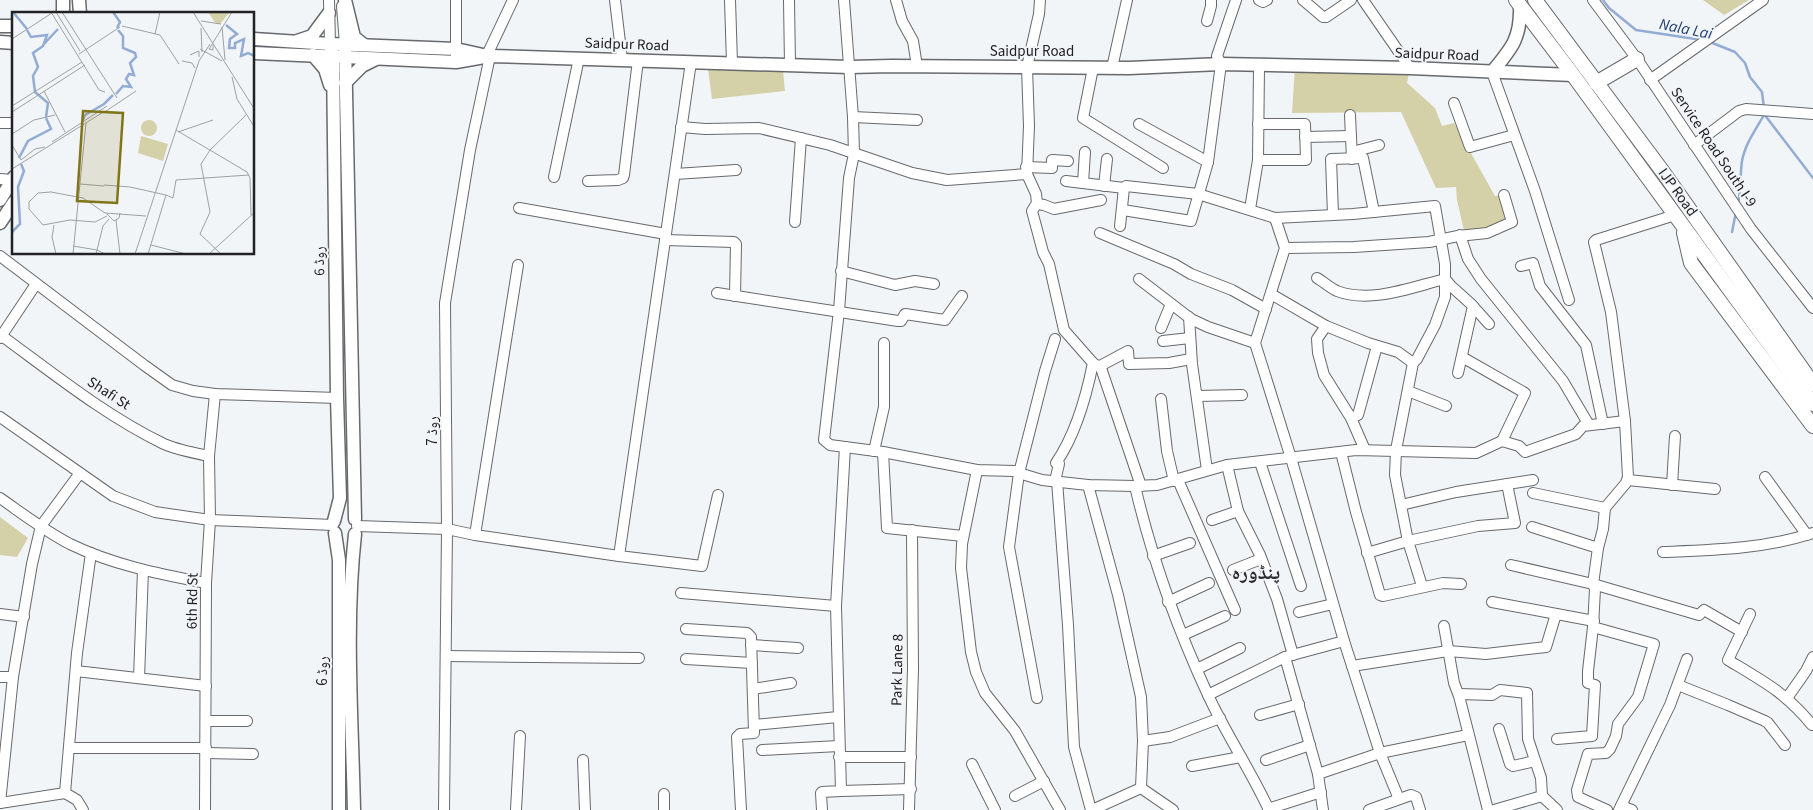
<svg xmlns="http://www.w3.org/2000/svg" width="1813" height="810" viewBox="0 0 1813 810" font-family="'Source Sans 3','Noto Naskh Arabic',sans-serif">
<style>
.green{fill:#d4d0a8}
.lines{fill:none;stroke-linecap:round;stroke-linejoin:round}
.stream{stroke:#93acd3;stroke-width:2.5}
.minor-casing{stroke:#67696c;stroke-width:12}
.major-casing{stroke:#67696c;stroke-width:15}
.highway-casing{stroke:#67696c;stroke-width:16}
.minor{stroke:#fff;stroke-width:10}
.major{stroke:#fff;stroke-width:12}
.highway{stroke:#fff;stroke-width:14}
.labels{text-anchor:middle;stroke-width:4;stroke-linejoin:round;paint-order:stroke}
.street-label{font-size:15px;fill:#212223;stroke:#f2f5f8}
.water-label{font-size:16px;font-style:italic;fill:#203e70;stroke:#f2f5f8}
.district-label{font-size:20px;font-weight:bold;fill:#2a2c2f;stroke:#f2f5f8}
.inset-river{fill:none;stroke:#93acd3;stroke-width:2.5}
.inset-road{fill:none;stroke:#9ea1a3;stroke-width:1}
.view{fill:#807517;fill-opacity:0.15;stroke:#807517;stroke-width:2.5}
.inset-edge{fill:none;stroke:#212223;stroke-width:2.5}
</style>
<rect width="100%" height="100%" fill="#f2f5f8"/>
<g class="green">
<path d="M1703 0H1749L1724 15Z"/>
<path d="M1295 66 1410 68 1407 83 1435 108 1442 126 1454 123 1495 196 1504 195 1512 222 1465 235 1457 200 1456 187 1436 188 1401 112 1292 113Z"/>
<path d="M708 69 783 71 785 91 712 99Z"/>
<path d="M0 517 28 538 17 557 0 555Z"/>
</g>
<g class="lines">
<g class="stream">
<path d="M1603 0 1609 8 1636 30 1702 40"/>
<path d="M1710 42 1735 52 1745 63 1750 77 1762 92 1764 108"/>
<path d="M1764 114 1813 178"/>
<path d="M1738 204C1741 189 1740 175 1742 161 1745 144 1756 129 1764 115"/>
<path d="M1732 232 1736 212"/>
</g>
<g class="minor-casing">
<g id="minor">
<path d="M329 0 330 44"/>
<path d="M456 0V56"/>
<path d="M615 0 622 59"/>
<path d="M730 0 732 63"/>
<path d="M789 0 790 65"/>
<path d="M896 0 902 21 913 41 917 66"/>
<path d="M1040 0 1039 14 1027 67 1029 126 1027 174 1036 194 1037 203 1032 211 1043 252 1049 264 1064 330 1093 363 1101 368 1141 486"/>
<path d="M1259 0 1263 2 1267 0"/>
<path d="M1303 0 1323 17H1326L1351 0"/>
<path d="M1363 0 1410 68"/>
<path d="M1593 0 1637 59 1751 229 1813 308"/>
<path d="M342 6 345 44"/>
<path d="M1207 21 1211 6V0"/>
<path d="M487 55 513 0"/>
<path d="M691 62 619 556 702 566 718 495"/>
<path d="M1093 68 1083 118 1163 168"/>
<path d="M1112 68 1127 0"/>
<path d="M1492 72 1535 191 1569 300"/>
<path d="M1650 80 1763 0"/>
<path d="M1454 103 1470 147 1514 135"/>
<path d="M1350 115 1352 159"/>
<path d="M853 117 917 120"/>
<path d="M0 123H14"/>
<path d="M1139 124 1208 162"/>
<path d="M681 127 705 129 759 128 830 145 912 173 947 180 1027 174"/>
<path d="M1305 137 1351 136"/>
<path d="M1694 145 1739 111 1746 109 1813 114"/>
<path d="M1352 152 1379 145"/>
<path d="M1258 160H1306L1305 124H1258"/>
<path d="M1026 167 1052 168V160L1068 161"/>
<path d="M675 174 736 170"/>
<path d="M554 177 579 58"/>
<path d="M0 179 12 180"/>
<path d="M588 181 618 180 623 178 624 175 638 60"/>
<path d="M1066 181 1124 188"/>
<path d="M1083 183 1085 152"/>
<path d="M1104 186 1107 159"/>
<path d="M1037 204 1044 205 1054 209 1101 200"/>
<path d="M519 208 666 234"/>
<path d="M1250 209 1258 160 1259 66"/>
<path d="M1123 210 1191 221 1208 162 1221 64 1217 56 1236 0"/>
<path d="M1333 215 1331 159 1363 158 1374 212"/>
<path d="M1275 218 1285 248 1255 343 1291 458 1344 641 1380 753 1399 799"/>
<path d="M795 222 801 138"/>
<path d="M1120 226 1124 188 1126 186 1198 194 1275 218 1353 214 1435 206 1445 264V297L1435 325 1417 359 1413 363 1396 450 1395 475 1408 541 1422 586"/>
<path d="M1100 233 1174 264 1191 274 1232 290 1266 309"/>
<path d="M1460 235 1468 259 1481 279 1563 381 1589 425"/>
<path d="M665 240 734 242 736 244 735 296"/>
<path d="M1285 248 1354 247 1429 242 1458 236 1487 233 1512 222 1504 195"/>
<path d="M0 256 144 365 172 385 193 391 215 394 337 398"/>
<path d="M1521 266 1533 263 1540 286 1586 345 1603 424"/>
<path d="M841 271 895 285 915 281 934 284"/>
<path d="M1317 278C1324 282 1330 288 1337 291 1371 304 1412 287 1445 279L1451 286 1471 304 1489 324"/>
<path d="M1139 279 1191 319 1208 327 1255 343"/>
<path d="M717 293 898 321H901L905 314 945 320 962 296"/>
<path d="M1271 294 1326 326 1368 343 1398 352 1413 363"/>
<path d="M1189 317 1192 364 1207 470"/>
<path d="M1326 326 1317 339 1318 353 1324 375 1351 418 1365 450"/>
<path d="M1161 328 1171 304"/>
<path d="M2 336C54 374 106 416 164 444 178 450 194 453 209 456"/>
<path d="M0 338 36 284"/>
<path d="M1163 341 1190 338"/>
<path d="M1462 357 1525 393 1502 441"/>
<path d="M1100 366 1128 351 1129 364 1169 363 1191 359"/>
<path d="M1458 373 1473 306"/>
<path d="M1408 391 1446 406"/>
<path d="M1197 396 1242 395"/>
<path d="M1161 399 1167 451 1174 481"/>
<path d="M0 417 113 496 155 512 210 520 333 525"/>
<path d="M1351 418 1358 415 1377 346"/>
<path d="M845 447 883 452 977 470 1015 471 1022 474 1042 480 1088 485 1135 486 1157 485 1227 465 1356 450 1476 453 1502 441 1519 446 1525 452 1576 434 1583 426 1625 421"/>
<path d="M874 451 884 407V343"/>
<path d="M883 452 887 528 963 536"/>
<path d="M1341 452 1356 512 1380 595 1383 596 1443 583 1461 584"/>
<path d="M1260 462 1301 586"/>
<path d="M1227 465 1238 511 1260 555 1277 599 1293 655"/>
<path d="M977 470 962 544 961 568 971 652 976 672 985 693 1015 731 1060 810"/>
<path d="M1765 477 1807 535"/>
<path d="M1178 480 1235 610"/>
<path d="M1628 480 1715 489"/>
<path d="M1055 481 1059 464 1056 463C1076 434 1086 398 1093 363"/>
<path d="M1057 481 1068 625 1074 747 1091 810"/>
<path d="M1088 485 1118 595 1141 697 1143 741 1141 788"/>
<path d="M1672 485 1675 436"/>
<path d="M1135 486C1152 559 1177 628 1208 695 1226 734 1251 771 1269 810"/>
<path d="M1533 493 1605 508"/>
<path d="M0 498C23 514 45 531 70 544 113 565 160 574 206 583"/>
<path d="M1401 505 1456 492 1533 480"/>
<path d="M1212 520 1238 511"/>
<path d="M357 526 447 529 475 535 518 265"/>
<path d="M1532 527 1598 548"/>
<path d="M475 535 619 556"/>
<path d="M1663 552C1714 550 1764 549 1813 533"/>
<path d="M1367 553 1408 541 1478 526 1515 523 1507 484"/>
<path d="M1153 556 1190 543"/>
<path d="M1511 565 1593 584 1699 615 1704 610 1742 632"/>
<path d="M1233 570 1261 559"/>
<path d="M681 593 836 606"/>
<path d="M1168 602 1209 583"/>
<path d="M1492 602 1594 621"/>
<path d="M1299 612 1333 604"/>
<path d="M0 614 24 617"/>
<path d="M1750 614 1728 660C1763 681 1786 693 1812 725"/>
<path d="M1444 626 1454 683 1459 696 1488 810"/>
<path d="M1593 627 1654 644 1638 697 1618 724 1616 736 1610 749 1606 753 1588 754 1577 790 1578 797 1607 810"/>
<path d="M686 629 747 633 751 637 754 731V733L740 734 737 737 741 810"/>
<path d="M1183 635 1225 616"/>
<path d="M751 645 798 648"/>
<path d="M446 656 639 658"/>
<path d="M1285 657 1318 774 1323 810"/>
<path d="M686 659 752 663"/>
<path d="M1352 666 1448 651 1486 654 1546 647 1556 614"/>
<path d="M1197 669 1240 648"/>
<path d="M76 671 206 686"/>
<path d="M0 677H13"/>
<path d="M139 678 143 570"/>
<path d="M1678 685 1728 705 1765 721 1768 723 1785 745"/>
<path d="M753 689 791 683"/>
<path d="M1459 694 1492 695 1500 690 1527 693 1528 739 1541 778 1542 796"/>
<path d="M1208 695 1285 657 1344 641"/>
<path d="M1037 698 1009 547 1019 473 1045 371 1055 339"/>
<path d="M1787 698 1806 671 1813 657"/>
<path d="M1260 715 1299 704"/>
<path d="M206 721H247"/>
<path d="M754 725 838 717"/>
<path d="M1499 729 1510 764 1513 766 1535 761"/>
<path d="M1557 739 1592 736 1595 685 1588 683V671L1593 627 1595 589 1593 584 1598 548 1603 529 1605 508 1626 483 1628 477 1625 421 1611 312 1594 242 1596 240 1675 215"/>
<path d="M1143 741 1170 737 1220 718"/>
<path d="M69 748H206"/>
<path d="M762 750 839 746"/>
<path d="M206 753 253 754"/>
<path d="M839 757H911"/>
<path d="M583 760 585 810"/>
<path d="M1266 760 1310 745"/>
<path d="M972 764 995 810"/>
<path d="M1192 766 1241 757"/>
<path d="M1318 774 1380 753 1468 735"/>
<path d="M1141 788 1173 810"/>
<path d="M841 791 911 789"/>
<path d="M664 794V810"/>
<path d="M1015 796 1044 781"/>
<path d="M1542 796 1557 810"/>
<path d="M0 803 13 677 32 564 41 526 80 473"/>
<path d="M0 803 65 793"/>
<path d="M1621 806 1632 810"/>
<path d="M1268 809 1321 792"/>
<path d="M83 810 77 800 65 793 77 653 91 553"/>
<path d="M205 810 206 583 210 520 209 456 215 394"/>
<path d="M444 810 447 529 445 303 470 150 490 56"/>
<path d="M516 810 520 736"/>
<path d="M822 810 821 793 822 792 841 791 836 606 845 447 830 445 824 440 839 311 849 178 854 154 853 117 844 0"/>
<path d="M909 810 913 668 912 530"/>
<path d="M1092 810 1141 788"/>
<path d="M1369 810 1411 795 1416 797 1420 810"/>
<path d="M1494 810 1542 796"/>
<path d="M1619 810 1670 705 1687 659"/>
</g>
</g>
<g class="major-casing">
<g id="major">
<path d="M79 0 80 14"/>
<path d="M345 0 354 37 364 45"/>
<path d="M63 14V0"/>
<path d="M0 26H14"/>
<path d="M254 39 330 44 456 49 483 55"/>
<path d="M297 41 312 36 329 13"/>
<path d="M0 42 14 43"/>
<path d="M330 44 333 56 337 398 340 498 334 521"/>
<path d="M345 44 355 519"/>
<path d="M254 53 456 62 490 56 849 67 892 66 1129 68 1221 64 1410 68 1573 75"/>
<path d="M313 55 325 69 330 85"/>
<path d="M1492 72C1512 48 1521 38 1520 6"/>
<path d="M345 83 362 66 376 59"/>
<path d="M0 200 14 177"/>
<path d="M0 223 14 202"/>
<path d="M335 533 339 560V810"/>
<path d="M354 810C352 718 345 625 355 534"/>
</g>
</g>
<g class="highway-casing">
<g id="highway">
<path d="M1516 0 1573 75 1813 404"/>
<path d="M1535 0 1663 172 1813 384"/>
<path d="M1596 83 1637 59"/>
<path d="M1684 233 1691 263 1813 426"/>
</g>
</g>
<use href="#minor" class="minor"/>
<use href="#major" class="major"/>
<use href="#highway" class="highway"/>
</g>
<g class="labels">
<g class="street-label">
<text transform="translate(627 44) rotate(2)" y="5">Saidpur Road</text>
<text x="1032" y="56">Saidpur Road</text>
<text transform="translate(1437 54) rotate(2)" y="5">Saidpur Road</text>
<text transform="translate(1714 147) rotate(56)" y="5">Service Road South I-9</text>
<text transform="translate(1678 192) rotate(54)" y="5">IJP Road</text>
<text transform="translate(319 261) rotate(-91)" y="5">روڈ 6</text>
<text transform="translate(109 393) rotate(33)" y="5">Shafi St</text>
<text transform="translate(432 431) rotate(-90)" y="5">روڈ 7</text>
<text transform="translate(192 601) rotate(-89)" y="5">6th Rd St</text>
<text transform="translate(897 670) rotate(-89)" y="5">Park Lane 8</text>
<text transform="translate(322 671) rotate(-90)" y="5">روڈ 6</text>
</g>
<g class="water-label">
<text transform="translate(1686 28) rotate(11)" y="6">Nala Lai</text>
</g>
<g class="district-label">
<text x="1256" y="579">پنڈورہ</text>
</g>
</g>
<g transform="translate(12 12)">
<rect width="242" height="242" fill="#f2f5f8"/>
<path d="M196 0H218L208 12H204ZM129 116a8 8 0 1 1 16 0a8 8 0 1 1-16 0ZM129 124 156 132 151 149 126 141Z" fill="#d4d0a8"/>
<path class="inset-river" d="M1 0 15 17M101 0 108 10 105 16M214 13 225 22 218 27 217 36H223V31L232 27 229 44 236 41 243 44M15 18 19 25 35 23 31 34 21 41 26 55 21 64 23 80 36 91 34 105M32 32 46 17M104 82 111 74 119 75 114 67 117 62 122 63 118 51 124 45 123 41 111 36V24L106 18M71 108 73 103 92 92 101 83M7 146 16 129 39 117 34 106M0 220 8 212 6 175 12 159 9 152"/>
<path class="inset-road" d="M39 0 87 78 93 80M44 0 68 39M50 0 105 86M181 0 243 98M189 9 209 12M110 14 148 23 167 52M210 15 213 48M189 16 190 40M143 22 148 0M0 27 40 1M201 33V38L197 37 220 0M188 37 210 49M67 42 108 15M178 43 187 39V45M170 49 180 51 183 56M220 65 225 87 243 116M32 79 53 120M0 94 70 50M0 100 73 53M91 101 124 79M164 118 235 160 238 166 239 203M166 120 201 108M0 122 22 108 43 103M40 130 95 94M0 133 9 148 23 137 33 135M0 157 93 99M68 172 92 174M92 173 118 175 154 183 136 242M154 183 161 186 164 168 237 163M95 202 102 209 107 206 108 201M95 204 83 210 58 208 31 213 17 197V190L26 181 39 180 71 186 93 201 134 204M104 208 108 242M42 213 40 225 44 242M139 233 174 242M61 234 85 238 93 242M61 242 74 111M84 242 91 214 97 207M123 242 187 49 198 32M197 242 243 200M209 242 188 222 198 200 189 152 198 138 234 103"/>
<path class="view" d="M71 99 111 101 105 191 65 189Z"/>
<rect width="242" height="242" class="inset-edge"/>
</g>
</svg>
